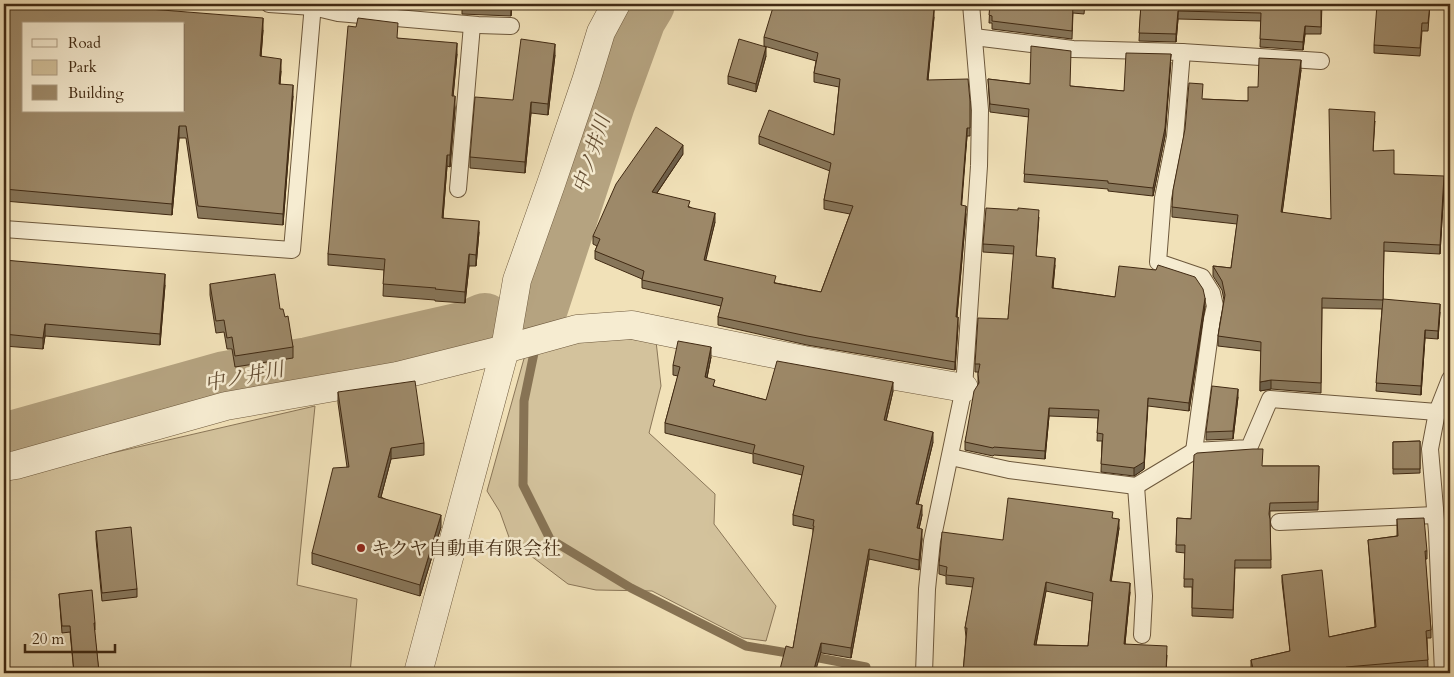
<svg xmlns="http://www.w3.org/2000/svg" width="1454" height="677" viewBox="0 0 1454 677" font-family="Cardo,'Noto Serif JP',serif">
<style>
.green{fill:#d3c29c;stroke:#8a7658}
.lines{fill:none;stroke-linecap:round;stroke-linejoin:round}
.stream{stroke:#877354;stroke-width:9}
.river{stroke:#b5a380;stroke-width:54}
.service-casing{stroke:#6d583c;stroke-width:18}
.minor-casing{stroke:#6d583c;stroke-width:29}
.tertiary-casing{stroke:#6d583c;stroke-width:29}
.service{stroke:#f6ecd1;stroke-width:16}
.minor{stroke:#f6ecd1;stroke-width:28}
.tertiary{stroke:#f6ecd1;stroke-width:28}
.wall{fill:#87765a;stroke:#412a13;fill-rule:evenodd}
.shaded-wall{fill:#6e604a;stroke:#412a13}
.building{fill:#9d8969;stroke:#412a13;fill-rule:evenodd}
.poi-dot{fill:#8f2418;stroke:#f6ecd1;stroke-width:2}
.labels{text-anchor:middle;stroke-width:5;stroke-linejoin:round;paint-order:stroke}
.poi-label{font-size:19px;fill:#412a13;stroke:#f6ecd1;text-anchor:start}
.water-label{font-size:20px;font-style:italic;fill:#644e34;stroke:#f6ecd1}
</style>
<rect width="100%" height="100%" fill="#f1e1b8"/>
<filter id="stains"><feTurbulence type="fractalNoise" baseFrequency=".004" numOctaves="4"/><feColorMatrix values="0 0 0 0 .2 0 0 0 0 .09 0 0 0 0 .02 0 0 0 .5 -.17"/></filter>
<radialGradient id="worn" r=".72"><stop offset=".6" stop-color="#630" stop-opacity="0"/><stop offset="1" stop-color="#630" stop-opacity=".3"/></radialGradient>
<g class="green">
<path d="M594 337 656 341 661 386 649 433 715 494 714 524 776 606 766 641 743 638 652 591 596 590 568 584 510 540 500 512 487 491 525 355Z"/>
<path d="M315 406 297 585 357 599 350 673H4V478Z"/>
</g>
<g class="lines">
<g class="stream">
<path d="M534 353 524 401 523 485 550 539 631 588 746 646 794 654"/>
<path d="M809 656 866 667 867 673"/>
</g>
<g class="river">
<path d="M541 308 608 104 639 19 648 4"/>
<path d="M4 440 225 378 308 364 466 328 485 320"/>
</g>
<g class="service-casing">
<g id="service">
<path d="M269 4 313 7 338 13 478 25 511 26"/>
<path d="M974 37 1073 49 1182 52 1321 61"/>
<path d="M1182 52 1175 137 1163 198 1158 262 1202 277 1212 293 1215 306 1212 319 1194 451"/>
<path d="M458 189 472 25"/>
<path d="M4 229 292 250 313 4"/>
<path d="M951 457 1009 470 1136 486 1194 451 1249 448 1270 399 1437 412"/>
<path d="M1136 486 1144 596 1142 635"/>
<path d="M1279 522 1435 515"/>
<path d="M924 673 927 589 932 541 964 388 979 166 980 110 971 4"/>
<path d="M1443 673 1437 532 1430 449 1437 412 1450 379"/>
</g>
</g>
<g class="minor-casing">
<g id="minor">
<path d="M505 349 517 280 551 184 586 81 601 32 616 4"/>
<path d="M4 467 16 465 226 406 397 376 505 349 577 329 632 325 804 360 964 388"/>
</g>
</g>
<g class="tertiary-casing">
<path id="tertiary" d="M418 673 505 349"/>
</g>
<use href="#service" class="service"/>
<use href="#minor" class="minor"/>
<use href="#tertiary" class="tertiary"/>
</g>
<g class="wall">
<path d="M4 4 263 30 261 57 281 71 280 84 293 96 283 225 198 218 186 138H179L172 215 4 201Z"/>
<path d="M433 4H512L511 16 462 14V8L433 5Z"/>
<path d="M911 4V7L934 17 928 80 970 101V136H967L961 206 966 214 957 317 958 326 955 370 807 345 718 325V317L721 306 642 288V279L595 259V251L597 246 593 244V236L683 154 657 193 690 207 715 222 705 260 776 283 821 292 850 214 824 209V200L830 171 759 144V136L834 135 839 87 814 82V73L816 61 764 46V37Z"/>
<path d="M990 4H1085L1084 14 1073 13 1072 39 992 29V23H989Z"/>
<path d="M1141 4H1322L1321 34H1305L1303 50 1260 47 1261 21 1178 19 1176 42 1139 41Z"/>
<path d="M1430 4 1428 31H1422L1420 56 1374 53V45Z"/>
<path d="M397 38 457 54 453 96 455 108 450 167 447 166 443 218 479 232 476 266H469L465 303 435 301V300L383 296 384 270 328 265V254Z"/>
<path d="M555 55 548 115 531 113 525 173 470 168V157L513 100Z"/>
<path d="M766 56 756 92 728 84V76Z"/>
<path d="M1171 62 1165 136 1153 196 1108 191V189L1024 182 1029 117 990 112 988 79 1030 84 1070 86 1124 91Z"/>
<path d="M1301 70 1282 213 1331 219 1375 121 1373 151 1394 174 1444 186 1440 254 1384 251 1383 301 1440 312 1438 339 1425 338 1421 395 1376 391 1382 309 1322 308 1321 393 1271 389 1260 391 1261 351 1218 346V336L1224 300 1222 290 1213 276V266L1231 268 1237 224 1172 217V207L1203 99 1248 101 1258 87Z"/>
<path d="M1039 217 1036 256 1055 265 1053 288 1115 297 1205 306 1189 411 1148 406 1144 469 1134 476 1101 472 1102 441H1097L1098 418 1049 416 1045 459 994 455 993 456 965 450V442L978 385V372H975V364L1008 319 1014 254 983 252V244Z"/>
<path d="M4 260 165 285 160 345 45 336 43 349 4 346Z"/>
<path d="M210 284 280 309 285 317 293 347V358L235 367 232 349H227L224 332 216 333 210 295Z"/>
<path d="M711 357 707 378 715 387 766 400 893 391 886 421 933 442 918 504 922 515 919 529 922 539 919 570 869 559 851 658 793 648 813 535V529L793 525V515L802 475 753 463V454L665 433V423L678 376 673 375V365Z"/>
<path d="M338 392 424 443V455L391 459 381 497 441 527 420 596 312 564V553L347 467 338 403Z"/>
<path d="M1238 397 1233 439 1206 440V432Z"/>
<path d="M1420 441V473L1393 474V442Z"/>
<path d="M1263 466H1319L1318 510 1270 511V519L1271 568H1235L1233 618 1192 616V587H1184L1185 553 1176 552 1177 518 1191 519Z"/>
<path d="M1113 518 1119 528 1111 581 1130 592 1125 644 1167 655 1166 673H963L966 637 965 628 973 587 946 584V576L939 574V565L1003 540ZM1046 591 1092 601 1088 646 1036 645Z"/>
<path d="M1397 519 1427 551V559H1425L1431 630V638H1427L1428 667 1364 673H1252L1251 667V660L1290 651 1282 582V575L1329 637 1375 627 1368 540 1397 536Z"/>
<path d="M96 531 137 589V597L102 601 96 539Z"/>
<path d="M59 594 95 623V630H94L99 673H74L70 632 62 633Z"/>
</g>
<g class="shaded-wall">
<path d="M511 4H512L511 16Z"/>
<path d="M934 9V17L927 89V80Z"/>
<path d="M1178 11V19L1176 42V34Z"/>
<path d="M263 18V30L260 68V56Z"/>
<path d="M1305 26V34L1303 50V42Z"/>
<path d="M457 43V54L452 108V96Z"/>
<path d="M555 44V55L548 115V104Z"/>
<path d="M766 47V56L756 92V84Z"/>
<path d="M1171 54 1165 136 1153 196V188Z"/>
<path d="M281 59V71L279 95V84Z"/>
<path d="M1301 60V70L1281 222V212Z"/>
<path d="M293 85V96L283 225V214Z"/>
<path d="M455 96V108L450 167V155Z"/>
<path d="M531 102V113L525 173V162Z"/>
<path d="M179 126V138L172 215V204Z"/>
<path d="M967 128V136L961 214V205Z"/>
<path d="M683 145V154L652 200V192Z"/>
<path d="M447 155V166L442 229V218Z"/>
<path d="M1444 176V186L1440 254V245Z"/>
<path d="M966 206V214L956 326V317Z"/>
<path d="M715 213V222L704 268V260Z"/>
<path d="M479 221V232L476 266V255Z"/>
<path d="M469 254V266L465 303V292Z"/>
<path d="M1055 258V265L1052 296V288Z"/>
<path d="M165 274V285L160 345V334Z"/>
<path d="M1205 298V306L1189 411V403Z"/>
<path d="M1440 304V312L1438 339V331Z"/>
<path d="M958 317V326L955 370V362Z"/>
<path d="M45 324V336L43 349V338Z"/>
<path d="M1425 330V338L1421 395V386Z"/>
<path d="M711 347V357L705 387V377Z"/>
<path d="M1271 380V389L1260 391V382Z"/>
<path d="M893 382V391L884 430V420Z"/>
<path d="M1238 389V397L1233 439V431Z"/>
<path d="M1148 398 1144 469 1134 476V468Z"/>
<path d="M1049 408V416L1045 459V451Z"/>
<path d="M933 432V442L916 513V504Z"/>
<path d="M391 448V459L378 508V497Z"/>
<path d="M922 505V515L917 538V528Z"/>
<path d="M441 515V527L420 596V585Z"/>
<path d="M1119 519V528L1110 590V581Z"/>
<path d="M922 529V539L919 570V560Z"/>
<path d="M869 549V559L851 658V648Z"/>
<path d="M1046 582V591L1034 654V645Z"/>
<path d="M1130 583V592L1124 653V644Z"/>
<path d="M821 643V652L815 673H813Z"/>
</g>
<g class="building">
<path d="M4 4H86L263 18 260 56 281 59 279 84 293 85 283 214 198 206 186 126H179L172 204 4 189ZM24 24H184V111H24Z"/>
<path d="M774 4H910V7L934 9 927 80 968 79 970 101V128H967L961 205 966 206 956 317H958L955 362 807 336 718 317 723 298 642 280 644 271 595 251 600 239 593 236 616 184 656 127 683 145 652 192 690 201 688 207 715 213 704 260 776 276 774 283 821 292 853 206 824 200 831 163 759 136 769 110 834 135 840 79 814 73 818 53 764 37Z"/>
<path d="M990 4H1085L1084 6 1073 5 1072 31 992 21V16L989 15Z"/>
<path d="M1141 4H1321V27L1305 26 1303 42 1260 39 1261 13 1178 11 1176 34 1139 33Z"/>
<path d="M1377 4H1430L1428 23H1422L1420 48 1374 45Z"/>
<path d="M358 18 398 23 397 38 457 43 452 96H455L450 155H447L442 218 479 221 476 255 469 254 465 292 435 289 436 288 383 284 385 259 328 254 348 26 356 27Z"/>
<path d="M521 39 555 44 548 104 531 102 525 162 470 157 475 97 513 100Z"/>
<path d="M739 39 766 47 756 84 728 76Z"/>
<path d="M1031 46 1071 51 1070 86 1124 91 1126 53 1171 54 1165 128 1153 188 1108 183V181L1024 174 1029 109 990 104 988 79 1030 84Z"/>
<path d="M1259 58 1301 60 1281 212 1331 219 1329 109 1375 112 1373 151 1394 150V174L1444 176 1440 245 1384 242 1383 300 1322 298 1321 383 1271 380 1260 382 1261 342 1218 336 1225 295 1222 281 1213 266 1231 268 1238 215 1172 207 1173 190 1185 129 1189 83 1203 84 1202 99 1248 101V87H1258Z"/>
<path d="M986 208 1018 210V208L1039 210 1036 256 1055 258 1052 288 1115 297 1119 266 1156 270 1158 265 1195 277 1203 289 1205 298 1189 403 1148 398 1144 462 1134 468 1101 464 1103 434 1097 433 1099 410 1049 408 1045 451 994 447 993 448 965 442 974 391 979 383 978 374 980 364H975L978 318 1008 319 1014 246 983 244Z"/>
<path d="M4 260 165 274 160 334 45 324 43 338 4 334Z"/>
<path d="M275 274 280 309H283L285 317 288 316 293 347 235 356 232 337 227 338 224 320 216 321 210 284Z"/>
<path d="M1383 299 1440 304 1438 331 1425 330 1421 386 1376 383Z"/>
<path d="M678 341 711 347 705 377 715 380 713 386 766 400 777 361 893 382 884 420 933 432 916 504 922 505 917 528 922 529 919 560 869 549 851 648 821 643 813 673H779L786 646 793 648 814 526H813L814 520 793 515 804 466 753 453 755 445 665 423 680 367 673 365Z"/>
<path d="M415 381 424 443 391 448 378 497 441 515 420 585 312 553 333 468 349 467 338 392Z"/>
<path d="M1212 386 1238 389 1233 431 1206 432Z"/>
<path d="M1420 441V469H1393V442Z"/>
<path d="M1253 449H1263L1262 466H1319L1318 502 1270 503 1269 514 1270 519 1271 560H1235L1233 610 1192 608 1193 579H1184L1185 545H1176L1177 518 1191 519 1194 455 1197 453Z"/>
<path d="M1008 498 1113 512 1112 518 1119 519 1110 581 1130 583 1124 644 1167 646 1166 673H963L967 628H965L974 578 946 575 947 567 939 565 942 532 1003 540ZM1046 582 1093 593 1088 646 1034 645Z"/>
<path d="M1424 518 1427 551H1425L1431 630 1426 631 1428 660 1346 667 1347 672 1340 673H1254L1251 660 1290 651 1282 575 1322 570 1329 637 1376 627 1368 540 1398 536 1397 519Z"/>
<path d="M131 527 137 589 102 593 96 531Z"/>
<path d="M92 590 95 623H94L99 672 84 673H74L70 626H62L59 594Z"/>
</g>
<circle class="poi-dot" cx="361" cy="548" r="5"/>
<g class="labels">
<g class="poi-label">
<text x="371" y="555">キクヤ自動車有限会社</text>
</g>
<g class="water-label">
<text transform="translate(591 154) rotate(-72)" y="7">中ノ井川</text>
<text transform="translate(244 376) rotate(-11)" y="7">中ノ井川</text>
</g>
</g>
<rect width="1454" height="677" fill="none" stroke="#f1e1b8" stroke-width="20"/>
<rect x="5" y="5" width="1444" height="667" fill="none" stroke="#412a13" stroke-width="2.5"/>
<rect x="10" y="10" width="1434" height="657" fill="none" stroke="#412a13"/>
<rect x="22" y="22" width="162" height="90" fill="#f6ecd1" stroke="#ae9e85"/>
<rect x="32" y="39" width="25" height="8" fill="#f6ecd1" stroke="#ae9e85"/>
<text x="68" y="48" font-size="15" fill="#412a13">Road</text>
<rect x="32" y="60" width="25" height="15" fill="#d3c29c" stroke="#ae9e85"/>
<text x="68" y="72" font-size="15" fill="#412a13">Park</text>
<rect x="32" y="85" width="25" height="15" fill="#9d8969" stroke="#ae9e85"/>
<text x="68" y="98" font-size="15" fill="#412a13">Building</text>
<path d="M25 644v8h90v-8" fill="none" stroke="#412a13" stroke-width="2.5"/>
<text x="32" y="644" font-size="15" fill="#412a13" stroke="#f6ecd1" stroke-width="4" paint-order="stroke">20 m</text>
<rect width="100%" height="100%" filter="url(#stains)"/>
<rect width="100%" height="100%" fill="url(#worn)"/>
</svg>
